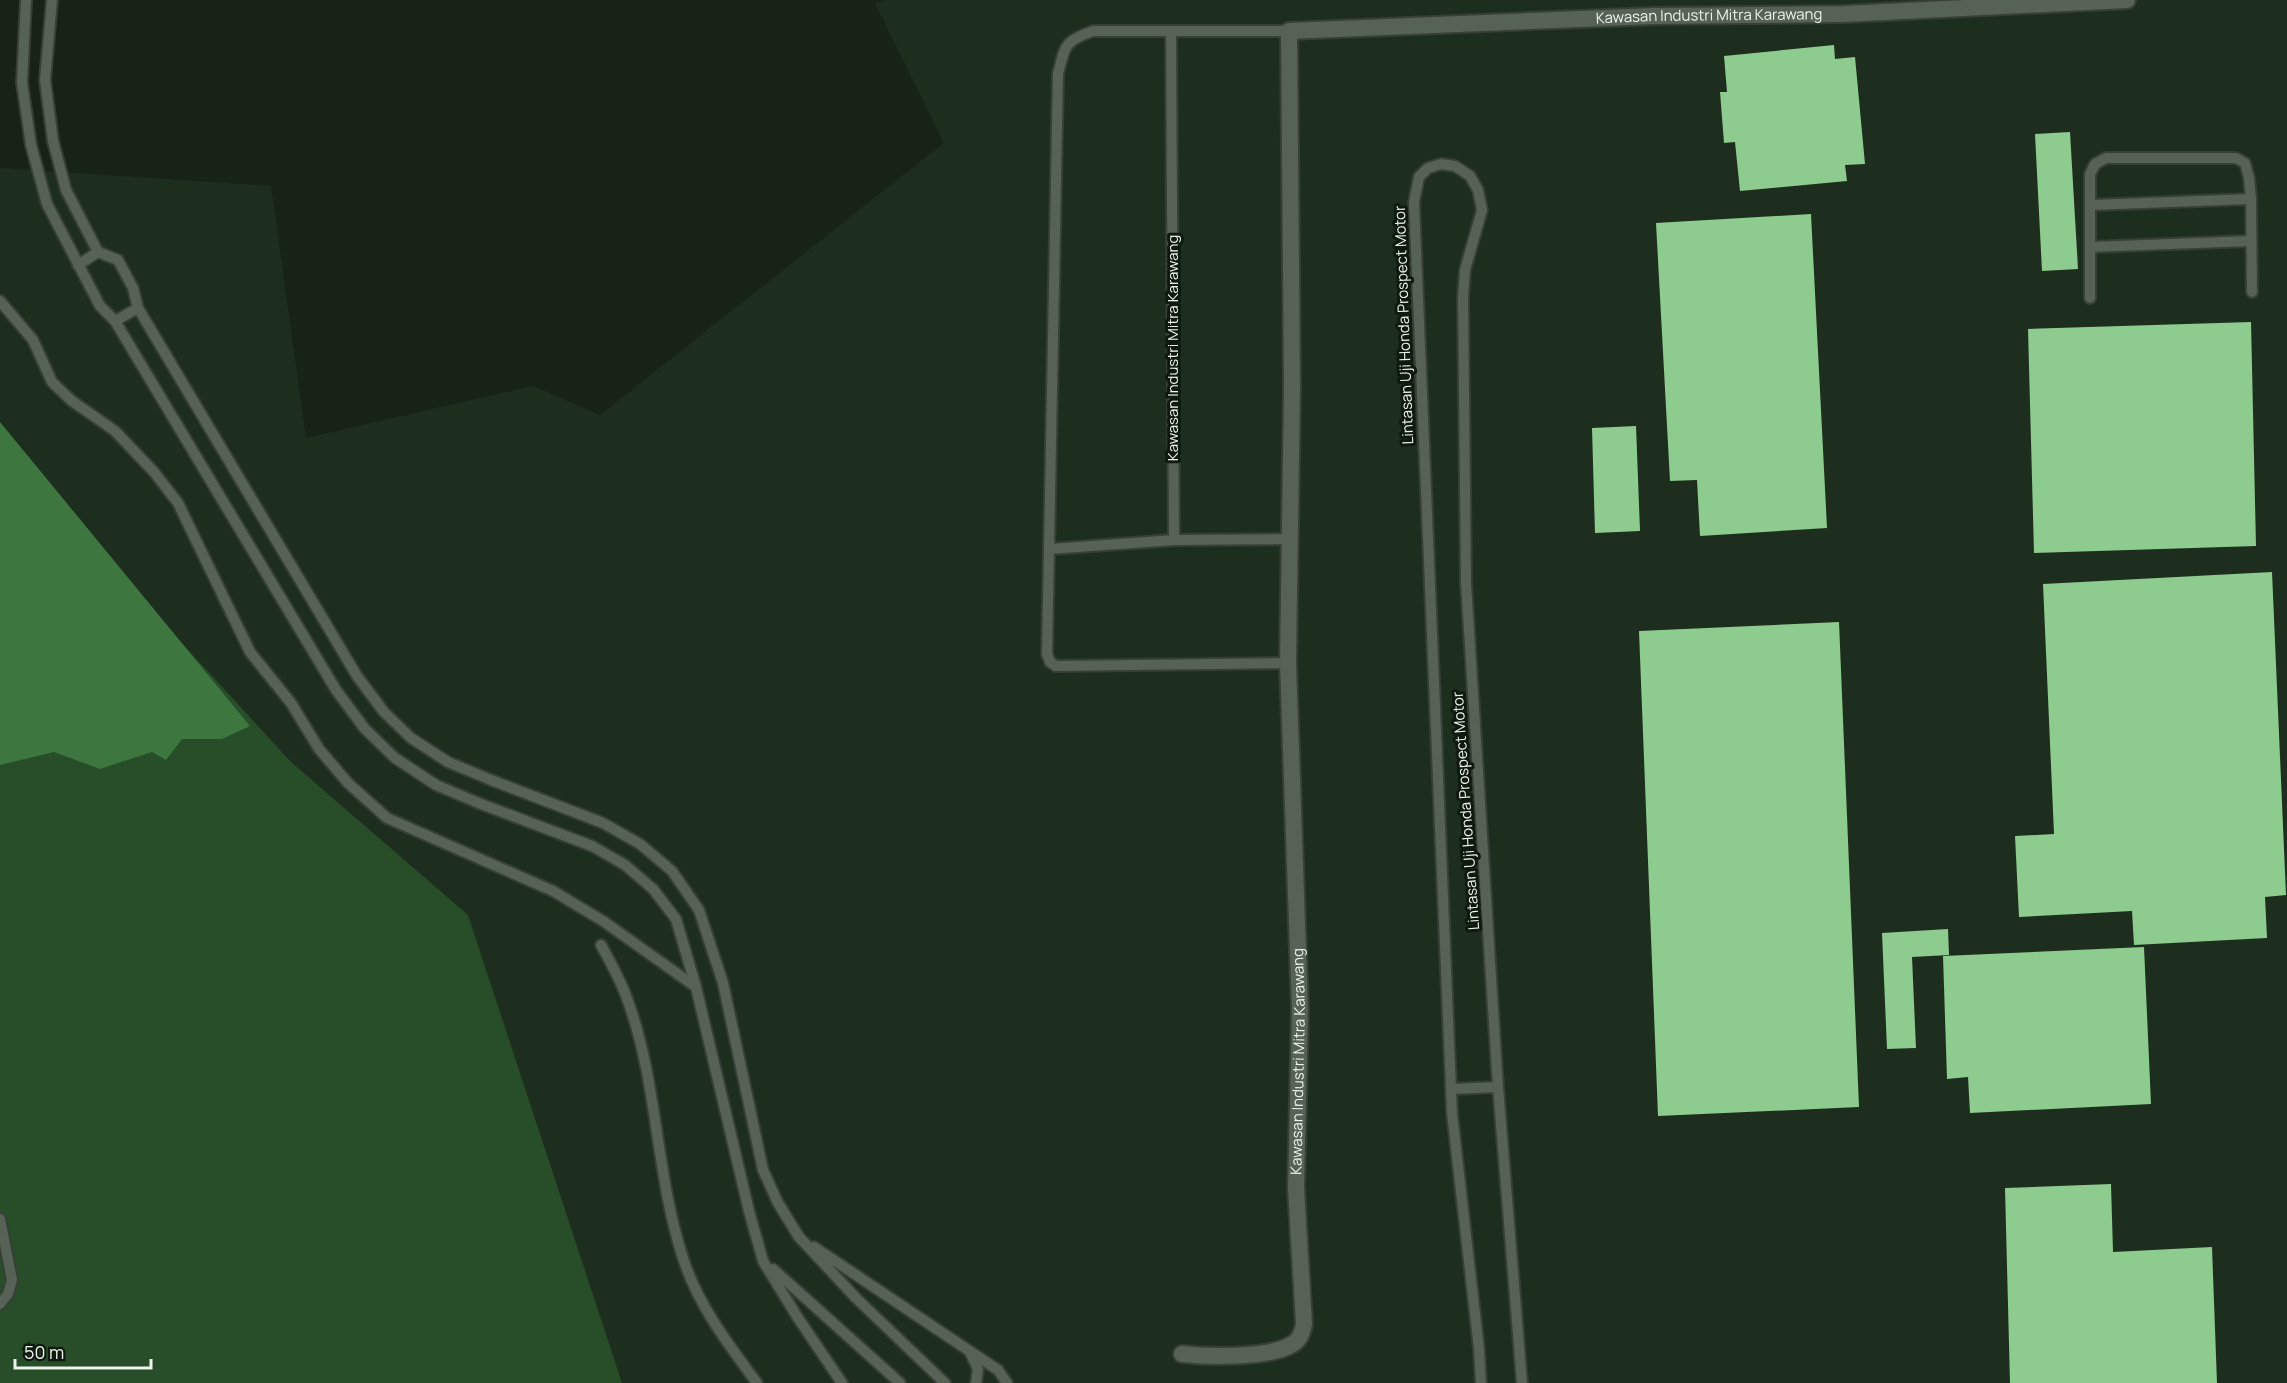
<svg xmlns="http://www.w3.org/2000/svg" width="2287" height="1383" viewBox="0 0 2287 1383" font-family="Manrope,sans-serif">
<style>
.built{fill:#1e2e1e}
.green{fill:#274d29}
.water{fill:#3d773f}
.building{fill:#8ecb8f}
.lines{fill:none;stroke-linecap:round;stroke-linejoin:round}
.service-casing{stroke:#373f37;stroke-width:14}
.minor-casing{stroke:#373f37;stroke-width:20}
.service{stroke:#556255;stroke-width:10}
.minor{stroke:#556255;stroke-width:16}
.labels{text-anchor:middle;stroke-width:6;stroke-linejoin:round;paint-order:stroke}
.street-label{font-size:15px;fill:#ecf4ec;stroke:#0f1a0f}
</style>
<rect width="100%" height="100%" fill="#182318"/>
<path class="built" d="M886 0H2287V1383H0V168L271 186 306 438 533 386 600 415 944 143 875 3Z"/>
<path class="green" d="M0 445 291 762 468 915 622 1383H0Z"/>
<path class="water" d="M0 422 250 726 222 739H182L166 760 152 752 100 769 54 752 0 765Z"/>
<g class="building">
<path d="M1834 45 1835 59 1855 57 1865 164 1845 165 1847 181 1740 191 1735 142 1724 143 1720 92H1727L1724 56Z"/>
<path d="M2070 132 2078 269 2042 271 2035 134Z"/>
<path d="M1811 214 1827 528 1700 536 1697 480 1670 481 1656 223Z"/>
<path d="M2251 322 2256 546 2034 553 2028 329Z"/>
<path d="M1636 426 1640 531 1595 533 1592 428Z"/>
<path d="M2272 572 2286 895 2265 897 2267 938 2134 945 2132 911 2019 917 2015 836 2054 834 2043 584Z"/>
<path d="M1839 622 1859 1107 1658 1116 1639 631Z"/>
<path d="M1948 929 1949 955 1912 957 1916 1048 1887 1049 1882 933Z"/>
<path d="M2144 947 2151 1104 1970 1113 1968 1077 1947 1079 1943 956Z"/>
<path d="M2111 1184 2113 1252 2212 1247 2217 1383H2010L2005 1188Z"/>
</g>
<g class="lines">
<g class="service-casing">
<g id="service">
<path d="M26 0 22 83 31 145 47 204 100 306 115 321 336 690 365 729 395 758 436 785 481 804 592 846 625 865 653 889 676 919 696 987 749 1211 763 1261 798 1318 842 1383"/>
<path d="M52 0 45 80 53 141 66 190 98 252 118 260 133 288 138 308 357 676 384 712 411 738 448 762 491 780 603 823 640 844 672 871 699 910 723 983 763 1170 778 1203 799 1237 856 1298 945 1383"/>
<path d="M2091 205 2251 199"/>
<path d="M2090 247 2250 241"/>
<path d="M78 265 98 252"/>
<path d="M2090 298V174L2095 164 2106 158H2236L2245 163 2249 178 2251 199 2252 292"/>
<path d="M0 301 33 340 52 382 72 401 115 431 154 472 178 503 250 652 291 703 319 749 348 783 387 818 553 891 603 921 696 987"/>
<path d="M115 321 138 308"/>
<path d="M1174 540 1290 539"/>
<path d="M1050 549 1174 540 1171 31"/>
<path d="M1288 663 1056 666 1050 662 1047 654 1058 74C1065 46 1064 41 1093 31H1289"/>
<path d="M601 945C612 965 623 985 630 1007 658 1088 656 1176 683 1258 698 1305 728 1344 757 1383"/>
<path d="M1451 1089 1498 1087"/>
<path d="M0 1219 12 1280 8 1294 0 1304"/>
<path d="M814 1247 998 1370 1007 1383"/>
<path d="M773 1269 900 1383"/>
<path d="M970 1352 978 1369 976 1383"/>
<path d="M1481 1383 1479 1349 1452 1113 1414 202 1419 177 1428 168 1441 164 1455 166 1470 176 1478 190 1482 210 1465 270 1463 298 1466 583 1498 1087 1522 1383"/>
</g>
</g>
<g class="minor-casing">
<g id="minor">
<path id="s1" d="M1182 1354C1208 1357 1265 1358 1289 1346 1299 1342 1302 1334 1304 1324L1296 1188 1300 1010 1288 663 1292 388 1289 31 1654 16 1844 14 2127 0"/>
</g>
</g>
<use href="#service" class="service"/>
<use href="#minor" class="minor"/>
</g>
<g class="labels">
<g class="street-label">
<text dy="5" stroke="none"><textPath href="#s1" startOffset="1850">Kawasan Industri Mitra Karawang</textPath></text>
<text transform="translate(1404 325) rotate(-92)" y="5">Lintasan Uji Honda Prospect Motor</text>
<text transform="translate(1173 348) rotate(-90)" y="5">Kawasan Industri Mitra Karawang</text>
<text transform="translate(1466 811) rotate(-94)" y="5">Lintasan Uji Honda Prospect Motor</text>
<text dy="5" stroke="none"><textPath href="#s1" startOffset="399">Kawasan Industri Mitra Karawang</textPath></text>
</g>
</g>
<path d="M15 1359v9h136v-9" fill="none" stroke="#ecf4ec" stroke-width="3"/>
<text x="24" y="1359" font-size="18" fill="#ecf4ec" stroke="#0f1a0f" stroke-width="4.5" paint-order="stroke">50 m</text>
</svg>
